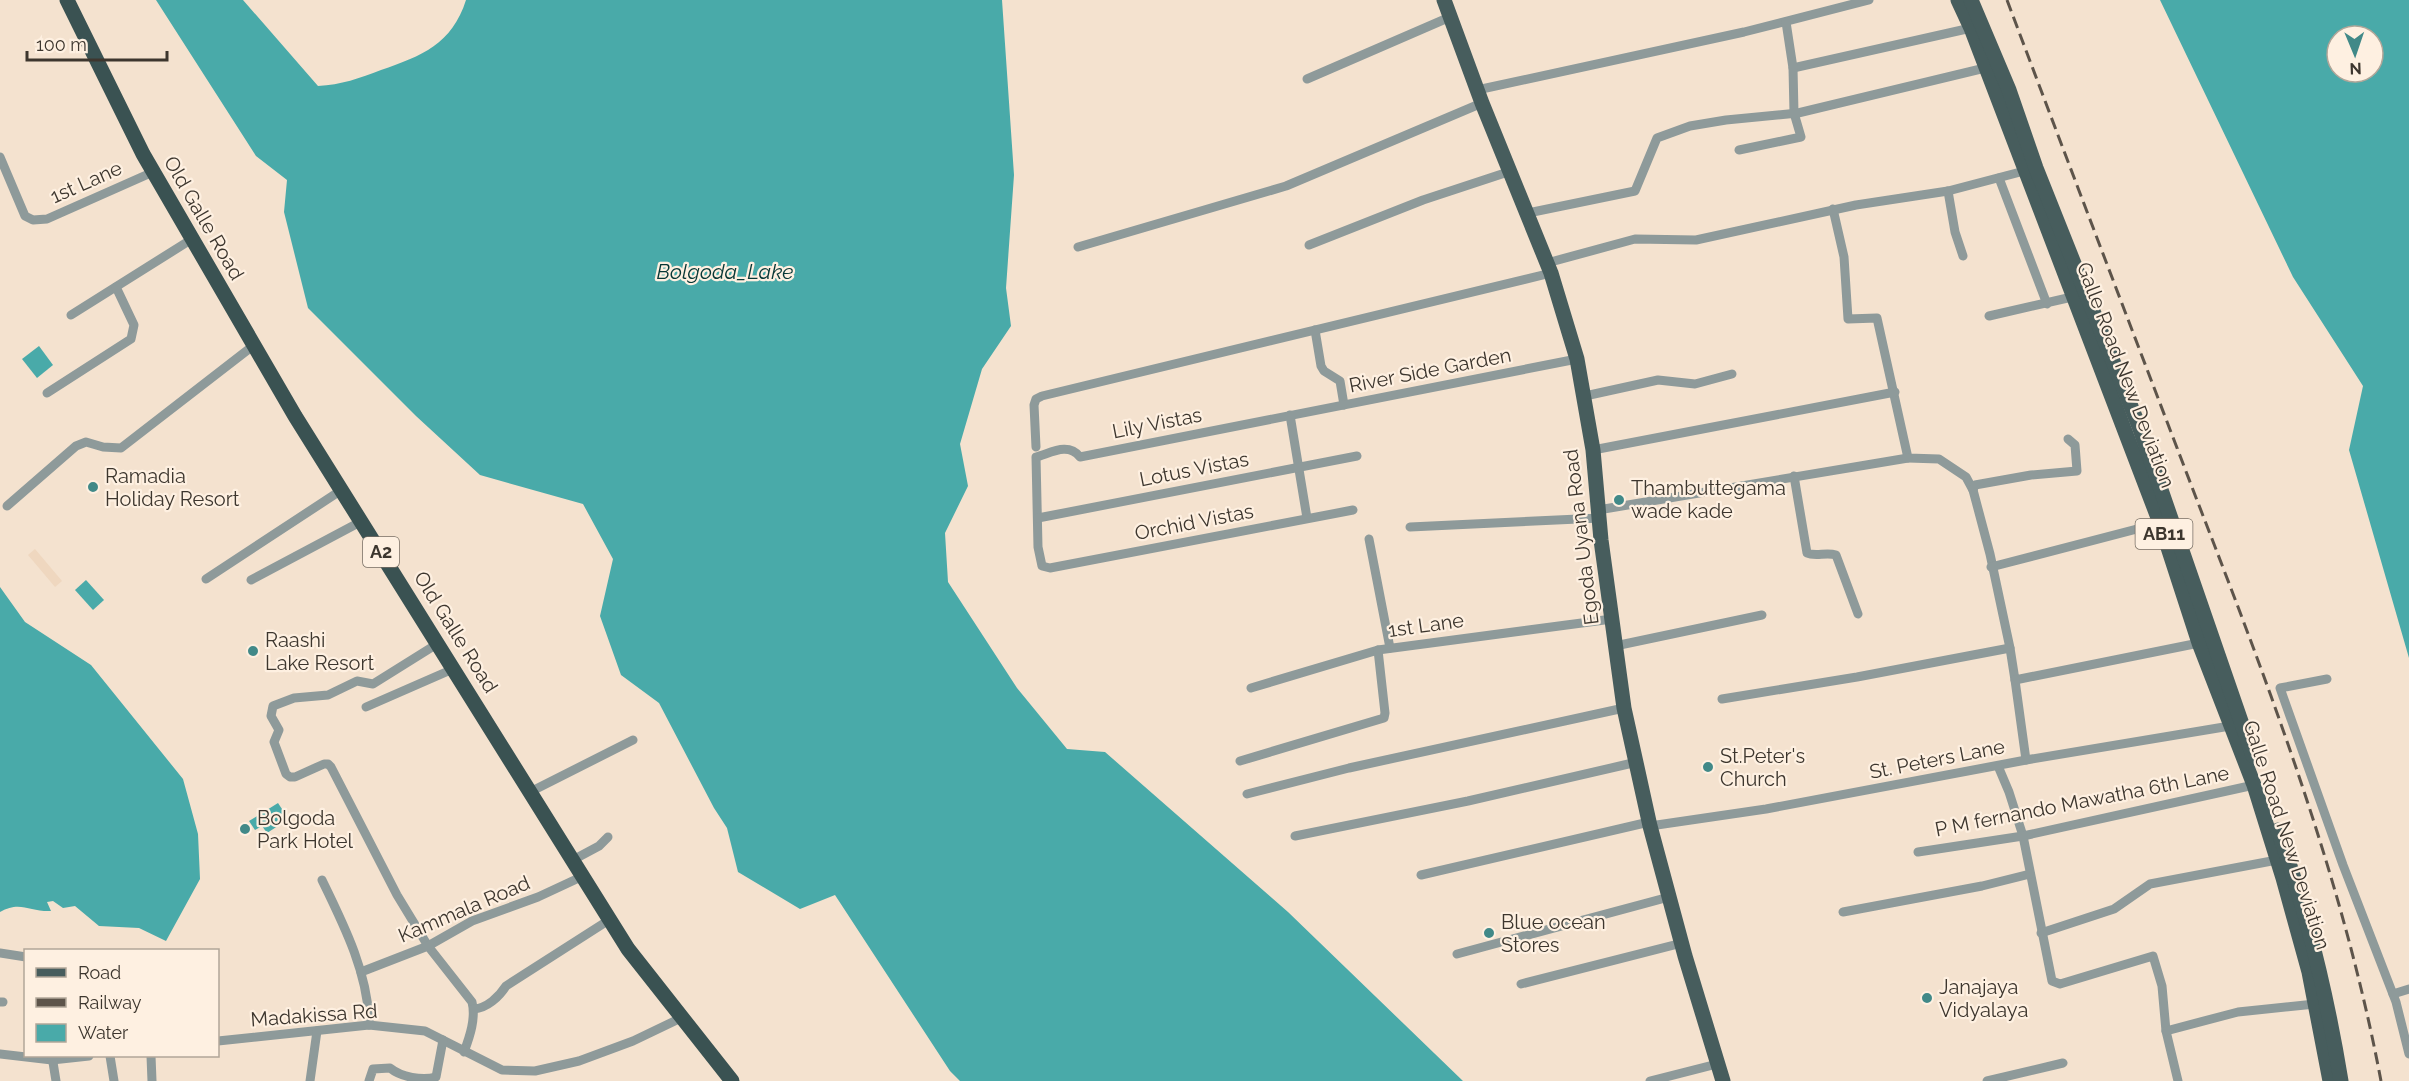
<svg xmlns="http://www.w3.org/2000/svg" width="2409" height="1081" viewBox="0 0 2409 1081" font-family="Raleway,sans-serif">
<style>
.built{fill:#efd7bf}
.water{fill:#49aaa9;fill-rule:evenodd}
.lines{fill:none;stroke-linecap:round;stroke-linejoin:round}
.minor{stroke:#8e9a9a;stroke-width:9}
.primary{stroke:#475d5d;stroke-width:15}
.trunk{stroke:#3a5252;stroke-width:15}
.rail{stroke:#5d544a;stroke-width:3;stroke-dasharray:12 6;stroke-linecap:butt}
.poi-dot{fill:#418988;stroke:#fef0e1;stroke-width:2}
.labels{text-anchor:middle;stroke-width:4.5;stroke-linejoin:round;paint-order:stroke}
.shield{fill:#fef0e1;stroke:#776e64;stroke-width:1.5}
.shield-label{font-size:18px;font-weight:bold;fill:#3d362e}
.street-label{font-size:20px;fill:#3d362e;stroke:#fef0e1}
.poi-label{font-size:20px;fill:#3d362e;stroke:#fef0e1;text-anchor:start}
.water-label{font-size:21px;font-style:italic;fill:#073736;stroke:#fef0e1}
</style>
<rect width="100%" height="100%" fill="#f4e2cf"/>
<path class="built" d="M35 549 62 581 55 587 28 555Z"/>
<g class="water">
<path d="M156 0H243L318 86C341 85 360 78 381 70 422 56 452 44 466 0H1002L1014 175 1006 288 1011 326 982 369 960 444 968 486 945 533 948 582 1017 688 1067 749 1105 752 1288 912 1463 1081H960L950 1071 835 895 800 909 738 872 727 828 714 808 659 703 621 675 600 616 613 559 583 504 480 475 416 416 308 308 284 212 287 180 256 156Z"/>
<path d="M2160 0H2409V658L2349 450 2363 386 2293 277ZM2337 36H2373V72H2337Z"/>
<path d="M39 346 53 365 37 378 22 359Z"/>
<path d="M86 580 104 600 93 610 75 590Z"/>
<path d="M0 587 25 622 91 665 183 779 198 834 200 879 166 941 139 928 99 926 75 906 63 908 53 901 47 902 51 911C30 912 20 900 0 912Z"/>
<path d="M278 803 284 812 277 817 281 824 267 833 262 826 255 830 249 821Z"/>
</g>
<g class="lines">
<g class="minor">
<path d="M1793 68 1971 28"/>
<path d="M1307 79 1450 17"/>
<path d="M1477 90 1744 32 1869 0"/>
<path d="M1739 150 1801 137 1794 113 1793 68 1786 22"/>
<path d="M0 157 25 216 33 220 47 219 153 172"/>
<path d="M1999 178 2047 304"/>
<path d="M1948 191 1955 232 1963 256"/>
<path d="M1833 209 1844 257 1848 319 1877 318 1908 458 1939 459 1966 477 1973 490 1990 554 2010 648 2015 680 2199 643"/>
<path d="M1528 213 1635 191 1657 138 1690 126 1726 120 1798 113 1985 68"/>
<path d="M1309 245 1423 200 1511 171"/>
<path d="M1078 247 1286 186 1482 103"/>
<path d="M1547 263 1635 239 1696 240 1856 205 1948 191 2028 170"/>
<path d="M71 315 192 239"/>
<path d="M1989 316 2072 297"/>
<path d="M1315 330 1321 366 1324 371 1340 381 1344 405"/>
<path d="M47 393 131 339 134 325 116 287"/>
<path d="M1585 396 1658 380 1695 384 1732 374"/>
<path d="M1290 415 1307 518"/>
<path d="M1036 447 1034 405 1036 399 1042 396 1551 273"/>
<path d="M1593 450 1895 392"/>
<path d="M1794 476 1807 553C1815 557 1826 552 1836 555L1858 614"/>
<path d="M1973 490 1975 485 2031 475 2077 471 2075 445 2068 439"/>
<path d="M7 506 76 446 86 442 103 447 121 448 254 345"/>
<path d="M1353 510 1050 568 1042 566 1038 547 1036 457C1051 453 1068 442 1080 457L1577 359"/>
<path d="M1598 510 1908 458"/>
<path d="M1038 518 1357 456"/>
<path d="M1410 527 1600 518"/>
<path d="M1369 539 1390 648"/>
<path d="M1991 567 2160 523"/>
<path d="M206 579 343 489"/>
<path d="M251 580 362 521"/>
<path d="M437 644 373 684 357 681 328 695 294 698 273 706 271 716 279 730 274 742 286 774 290 777H295L324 764H328L331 767 397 895 428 946 472 1002C476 1018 470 1036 464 1052"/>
<path d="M1615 646 1762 615"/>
<path d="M2327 679 2280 688 2343 865 2396 1002 2409 1054"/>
<path d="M2015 680 2026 760"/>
<path d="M1251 688 1378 650 1612 619"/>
<path d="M1722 699 1857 677 2010 648"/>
<path d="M366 707 453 669"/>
<path d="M1240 761 1384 718 1385 713 1378 650"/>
<path d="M1998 766 2009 792 2023 836 2052 981 2060 984 2153 956 2162 986 2166 1031 2178 1081"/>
<path d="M530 792 633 740"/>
<path d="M1247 794 1349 768 1624 708"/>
<path d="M1650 826 1766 809 2026 760 2230 726"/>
<path d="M1295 836 1468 801 1637 762"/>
<path d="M1918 852 2023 836 2254 785"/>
<path d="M571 861 599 846 608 837"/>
<path d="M1421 875 1649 822"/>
<path d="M322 880C344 925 369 975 369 1025"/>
<path d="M1843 912 1982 886 2030 874"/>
<path d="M2041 933 2114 909 2150 884 2277 860"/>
<path d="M0 953 26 957"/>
<path d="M1457 954 1669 897"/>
<path d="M361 972 428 946 472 921 538 897 581 877"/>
<path d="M1521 984 1682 943"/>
<path d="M2393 994 2409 989"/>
<path d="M0 1002H3"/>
<path d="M474 1009C487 1008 499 997 506 986L609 920"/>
<path d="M2166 1031 2238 1012 2315 1004"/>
<path d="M218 1041 369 1025 425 1031 502 1070 535 1071 579 1061 633 1041 681 1018"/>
<path d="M0 1054 52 1060 89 1056"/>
<path d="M52 1056 56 1081"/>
<path d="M110 1056 114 1081"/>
<path d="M151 1056 152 1081"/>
<path d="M310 1081 317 1031"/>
<path d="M369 1081 373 1069 390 1068C401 1077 422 1081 436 1077L443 1040"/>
<path d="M1650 1081 1717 1064"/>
<path d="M1987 1081 2063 1063"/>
</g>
<g class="primary">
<path d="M1444 0 1482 103 1551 273 1577 359 1593 450 1601 540 1624 708 1650 826 1685 956 1723 1081"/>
<path d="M1958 0 1971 28 2160 523 2199 643 2254 785 2283 878 2309 972 2330 1081"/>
<path d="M1971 0 2009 90 2036 168 2140 429 2253 756"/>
<path d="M2278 830C2307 912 2327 995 2341 1081"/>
</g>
<path class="trunk" d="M67 0 143 154 295 416 628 949 732 1081"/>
<path class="rail" d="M2007 0C2069 165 2132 330 2195 495 2269 686 2343 879 2381 1081"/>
</g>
<g class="poi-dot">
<circle cx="93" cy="487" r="6"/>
<circle cx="1619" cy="500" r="6"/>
<circle cx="253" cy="651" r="6"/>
<circle cx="1708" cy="767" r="6"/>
<circle cx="245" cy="829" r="6"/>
<circle cx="1489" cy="933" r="6"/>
<circle cx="1927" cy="998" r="6"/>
</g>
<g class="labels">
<g class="shield">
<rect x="2135.5" y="519" width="57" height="30" rx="4.5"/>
<rect x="363" y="537" width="36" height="30" rx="4.5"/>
</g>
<g class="shield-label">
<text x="2164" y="540">AB11</text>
<text x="381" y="558">A2</text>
</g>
<g class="street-label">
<text transform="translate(86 182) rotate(-24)" y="7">1st Lane</text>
<text transform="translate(204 218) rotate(60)" y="7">Old Galle Road</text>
<text transform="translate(1430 370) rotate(-11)" y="7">River Side Garden</text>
<text transform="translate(2126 375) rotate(69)" y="7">Galle Road New Deviation</text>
<text transform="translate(1157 423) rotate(-11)" y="7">Lily Vistas</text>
<text transform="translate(1194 469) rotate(-11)" y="7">Lotus Vistas</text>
<text transform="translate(1194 522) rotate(-11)" y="7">Orchid Vistas</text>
<text transform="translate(1581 537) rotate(-97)" y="7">Egoda Uyana Road</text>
<text transform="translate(1426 625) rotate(-8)" y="7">1st Lane</text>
<text transform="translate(456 632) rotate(58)" y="7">Old Galle Road</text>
<text transform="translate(1937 759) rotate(-11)" y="7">St. Peters Lane</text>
<text transform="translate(2082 801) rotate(-11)" y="7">P M fernando Mawatha 6th Lane</text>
<text transform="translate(2287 835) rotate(72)" y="7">Galle Road New Deviation</text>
<text transform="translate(464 909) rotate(-23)" y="7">Kammala Road</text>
<text transform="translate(314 1015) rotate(-4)" y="7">Madakissa Rd</text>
</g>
<g class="poi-label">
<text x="105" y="483">Ramadia<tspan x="105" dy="23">Holiday Resort</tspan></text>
<text x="1631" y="495">Thambuttegama<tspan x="1631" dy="23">wade kade</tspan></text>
<text x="265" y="647">Raashi<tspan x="265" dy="23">Lake Resort</tspan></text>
<text x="1720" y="763">St.Peter's<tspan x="1720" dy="23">Church</tspan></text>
<text x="257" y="825">Bolgoda<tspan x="257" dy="23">Park Hotel</tspan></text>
<text x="1501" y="929">Blue ocean<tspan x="1501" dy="23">Stores</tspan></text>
<text x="1939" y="994">Janajaya<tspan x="1939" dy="23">Vidyalaya</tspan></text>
</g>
<g class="water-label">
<text x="725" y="279">Bolgoda_Lake</text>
</g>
</g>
<rect x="24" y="949" width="195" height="108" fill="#fef0e1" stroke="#b1a699" stroke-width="1.5"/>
<rect x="36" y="968" width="30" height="9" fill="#475d5d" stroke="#b1a699" stroke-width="1.5"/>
<text x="78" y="979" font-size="18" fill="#3d362e">Road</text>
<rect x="36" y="998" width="30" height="9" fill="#5d544a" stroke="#b1a699" stroke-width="1.5"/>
<text x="78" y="1009" font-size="18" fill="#3d362e">Railway</text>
<rect x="36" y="1024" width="30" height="18" fill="#49aaa9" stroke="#b1a699" stroke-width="1.5"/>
<text x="78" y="1039" font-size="18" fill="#3d362e">Water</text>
<g transform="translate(2355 54) rotate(178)"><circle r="28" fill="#fef0e1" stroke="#b1a699" stroke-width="1.5"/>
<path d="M0-4.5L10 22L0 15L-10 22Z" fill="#418988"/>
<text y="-9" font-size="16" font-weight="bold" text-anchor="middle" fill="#3d362e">N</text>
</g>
<path d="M27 51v9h140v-9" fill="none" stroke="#3d362e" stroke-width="3"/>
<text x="36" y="51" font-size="18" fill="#3d362e" stroke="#fef0e1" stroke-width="4.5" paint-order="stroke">100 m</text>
</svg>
